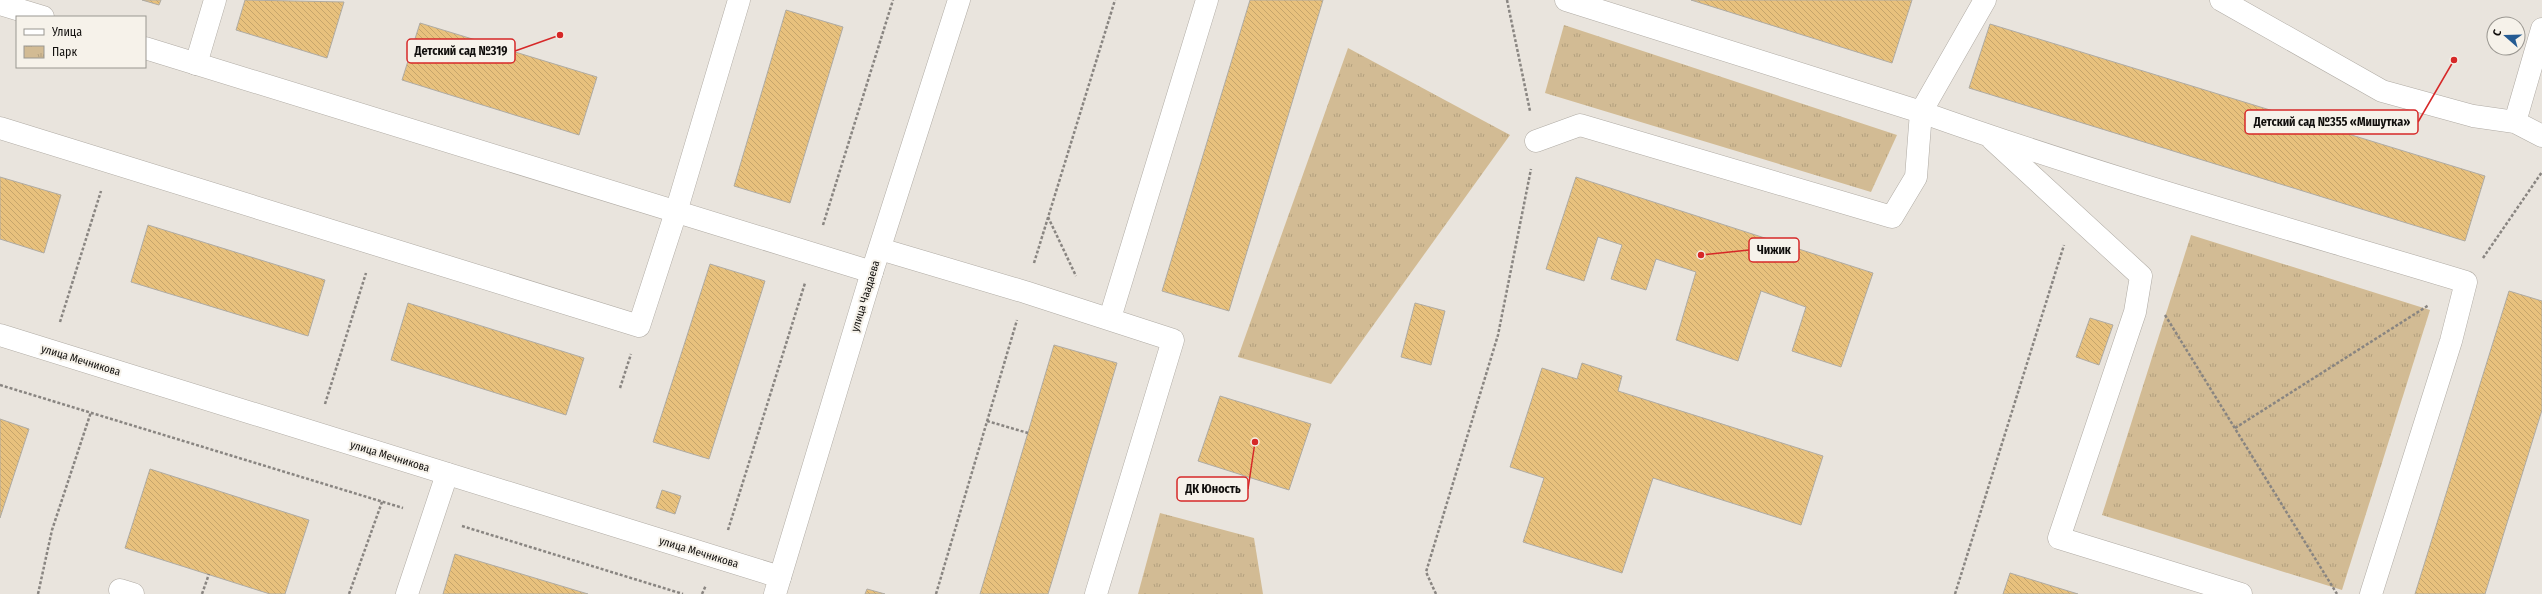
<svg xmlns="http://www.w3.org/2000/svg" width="2542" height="594" viewBox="0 0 2542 594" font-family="'Fira Sans Condensed',sans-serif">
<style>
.park{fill:url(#park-tufts)}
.building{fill:url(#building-back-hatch);stroke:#afaba3}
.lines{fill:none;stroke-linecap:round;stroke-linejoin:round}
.minor-casing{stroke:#b0aba4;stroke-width:23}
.path{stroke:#898581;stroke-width:2.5;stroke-dasharray:3 2;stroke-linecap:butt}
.minor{stroke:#fff;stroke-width:22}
.labels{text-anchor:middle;stroke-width:4;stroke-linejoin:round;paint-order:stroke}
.street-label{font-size:11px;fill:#100e0c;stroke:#f6f2ea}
.leader{fill:none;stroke:#d62828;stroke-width:1.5}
.callout-dot{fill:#d62828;stroke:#f6f2ea;stroke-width:1.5}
.callout{fill:#f6f2ea;stroke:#d62828;stroke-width:1.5}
.callout-label{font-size:12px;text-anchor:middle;font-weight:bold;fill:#100e0c}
</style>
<defs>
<pattern id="park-tufts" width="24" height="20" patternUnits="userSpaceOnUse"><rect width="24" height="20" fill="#d2bb94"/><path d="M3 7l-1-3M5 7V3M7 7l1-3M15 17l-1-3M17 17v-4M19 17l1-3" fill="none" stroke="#b3a07e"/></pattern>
<pattern id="building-back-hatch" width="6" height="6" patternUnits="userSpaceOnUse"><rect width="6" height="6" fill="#e8c17d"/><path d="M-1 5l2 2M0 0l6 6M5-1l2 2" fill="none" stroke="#c6a56b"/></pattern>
</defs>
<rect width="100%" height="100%" fill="#e9e4dd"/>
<g class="park">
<path d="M1564 25 1897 135 1871 192 1545 93Z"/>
<path d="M1348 48 1510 135 1331 384 1238 357Z"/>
<path d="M2191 235 2430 310 2342 590 2102 515Z"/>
<path d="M1160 513 1254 538 1263 594H1138Z"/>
</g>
<g class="building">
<path d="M142 0H161L159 5Z"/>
<path d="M245 0 344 2 327 58 236 30Z"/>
<path d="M1250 0H1323L1229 311 1162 291Z"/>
<path d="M1691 0H1912L1892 63Z"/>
<path d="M786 10 843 27 790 203 734 186Z"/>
<path d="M420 23 597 77 579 135 402 80Z"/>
<path d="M1990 24 2485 176 2465 241 1969 88Z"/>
<path d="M0 177 61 195 44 253 0 239Z"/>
<path d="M1576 177 1873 273 1841 367 1792 351 1806 307 1761 291 1738 361 1676 340 1696 272 1656 259 1646 290 1611 279 1622 245 1598 237 1584 281 1546 269Z"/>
<path d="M148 225 325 280 308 336 131 282Z"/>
<path d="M710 264 765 281 709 459 653 442Z"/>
<path d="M2509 291 2542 301V410L2485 594H2415Z"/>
<path d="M408 303 584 358 566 415 391 360Z"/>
<path d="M1415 303 1445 311 1431 365 1401 357Z"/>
<path d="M2090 318 2113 325 2099 365 2076 357Z"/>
<path d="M1054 345 1117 363 1056 568 1048 594H980Z"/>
<path d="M1582 363 1622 376 1618 391 1823 456 1801 525 1653 478 1622 573 1523 542 1544 478 1510 467 1542 368 1577 379Z"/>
<path d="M1220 396 1311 424 1289 490 1198 461Z"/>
<path d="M0 419 29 429 0 518Z"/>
<path d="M150 469 309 520 285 594H270L125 548Z"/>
<path d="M662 490 681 496 675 514 656 508Z"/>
<path d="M455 554 588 594H443Z"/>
<path d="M2010 573 2052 586 2078 594H2003Z"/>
<path d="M867 589 885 594H865Z"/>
</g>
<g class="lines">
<g class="minor-casing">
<g id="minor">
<path d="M1566 0 1921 112 1985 0"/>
<path d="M2221 0 2382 91 2473 116 2515 122 2542 136"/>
<path d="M0 4 43 17"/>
<path d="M145 48 872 272"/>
<path d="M196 64 215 0"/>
<path d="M2515 122 2542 29"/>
<path d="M0 128 639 326 676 212 739 0"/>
<path d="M1993 140 2141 276 2135 312 2059 538 2241 594"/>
<path d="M1536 141 1580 125 1892 217 1916 177 1921 112C2100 176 2284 227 2466 282L2451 341 2371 594"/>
<path d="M880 249 1025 292 1173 340 1096 594"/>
<path d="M1110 318 1207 0"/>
<path d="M0 335 780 577"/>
<path d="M120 590 133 594"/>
<path d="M407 594 447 474"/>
<path d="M775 594 872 272 959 0"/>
</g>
</g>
<g class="path">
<path d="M1507 0 1530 111"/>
<path d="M1048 217 1076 276"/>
<path d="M823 225 893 0"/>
<path d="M2483 258 2542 172"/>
<path d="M1034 263 1115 0"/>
<path d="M2165 315 2337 594"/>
<path d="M60 322 101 191"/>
<path d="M0 385 403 508"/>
<path d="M620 388 631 354"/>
<path d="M325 404 366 273"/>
<path d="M987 421 1028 433"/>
<path d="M2235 428 2429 305"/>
<path d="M462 526 683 594"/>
<path d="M728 530 805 283"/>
<path d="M38 594 52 530 91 412"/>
<path d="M202 594 209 574"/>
<path d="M349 594 382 502"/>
<path d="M702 594 706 585"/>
<path d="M936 594 1017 320"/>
<path d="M1436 594 1426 572 1498 335 1531 169"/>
<path d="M1955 594 2064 245"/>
</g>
<use href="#minor" class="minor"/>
</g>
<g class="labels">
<g class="street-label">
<text transform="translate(865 296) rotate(-73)" y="4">улица Чаадаева</text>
<text transform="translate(81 360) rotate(17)" y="4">улица Мечникова</text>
<text transform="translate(390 456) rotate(17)" y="4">улица Мечникова</text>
<text transform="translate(699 552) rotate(17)" y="4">улица Мечникова</text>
</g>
</g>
<path class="leader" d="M560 35L515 51M2454 60L2418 122M1701 255L1749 250M1255 442L1248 489"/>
<g class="callout-dot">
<circle cx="560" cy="35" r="4"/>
<circle cx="2454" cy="60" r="4"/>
<circle cx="1701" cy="255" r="4"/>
<circle cx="1255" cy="442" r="4"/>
</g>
<g class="callout">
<rect x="407" y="39" width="108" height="24" rx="4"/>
<rect x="2245" y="110" width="173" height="24" rx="4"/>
<rect x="1749" y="238" width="50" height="24" rx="4"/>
<rect x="1177" y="477" width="71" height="24" rx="4"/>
</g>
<g class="callout-label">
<text x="461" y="55">Детский сад №319</text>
<text x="2332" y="126">Детский сад №355 «Мишутка»</text>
<text x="1774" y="254">Чижик</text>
<text x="1213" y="493">ДК Юность</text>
</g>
<rect x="16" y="16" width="130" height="52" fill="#f6f2ea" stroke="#9a9791"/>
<rect x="24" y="29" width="20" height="6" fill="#ffffff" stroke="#9a9791"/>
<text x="52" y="36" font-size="12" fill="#100e0c">Улица</text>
<rect x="24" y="46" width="20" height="12" fill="url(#park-tufts)" stroke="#9a9791"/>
<text x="52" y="56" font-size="12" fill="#100e0c">Парк</text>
<g transform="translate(2506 36) rotate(290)"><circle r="19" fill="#f6f2ea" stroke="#9a9791"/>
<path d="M0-3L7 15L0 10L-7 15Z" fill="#245b93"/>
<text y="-6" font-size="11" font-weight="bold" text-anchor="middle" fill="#100e0c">С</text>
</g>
</svg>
